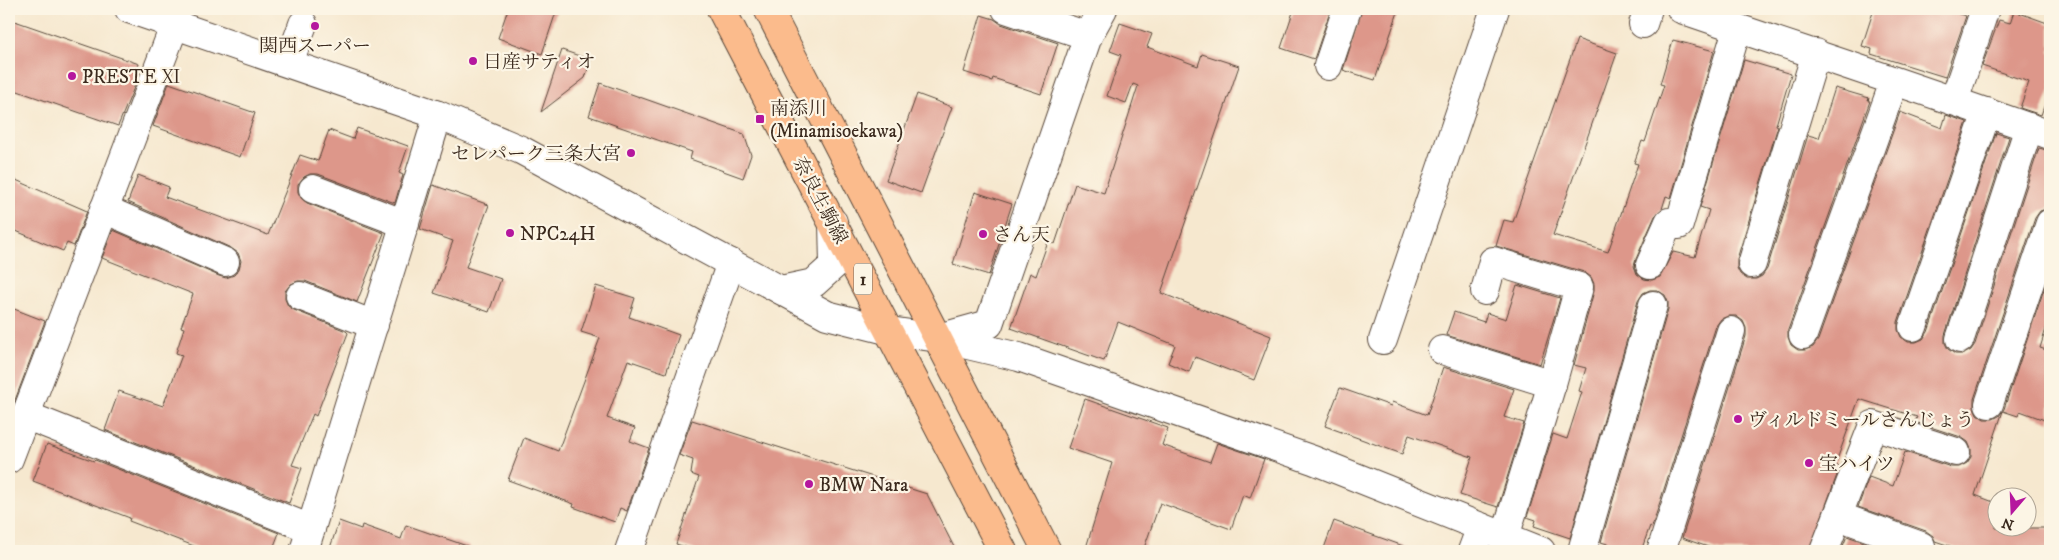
<svg xmlns="http://www.w3.org/2000/svg" width="2059" height="560" viewBox="0 0 2059 560" font-family="'IM FELL DW Pica','Noto Serif JP',serif">
<style>
.building{fill:#dd978a}
.lines{fill:none;stroke-linecap:round;stroke-linejoin:round}
.minor-casing{stroke:#574639;stroke-width:30}
.major-casing{stroke:#574639;stroke-width:30}
.minor{stroke:#fff;stroke-width:28}
.major{stroke:#fbbb8c;stroke-width:28}
.poi-dot{fill:#b5179e;stroke:#fcf5e5;stroke-width:2}
.labels{text-anchor:middle;stroke-width:4.5;stroke-linejoin:round;paint-order:stroke}
.shield{fill:#fcf5e5;stroke:#75675a;stroke-width:1}
.shield-label{font-size:18px;font-weight:bold;fill:#3b2a1e}
.poi-label{font-size:19px;fill:#3b2a1e;stroke:#fcf5e5;text-anchor:start}
.street-label{font-size:19px;fill:#3b2a1e;stroke:#fcf5e5}
</style>
<rect width="100%" height="100%" fill="#fcf5e5"/>
<filter id="ink" filterUnits="userSpaceOnUse"><feTurbulence type="fractalNoise" baseFrequency=".02" numOctaves="2"/><feDisplacementMap in="SourceGraphic" scale="10" xChannelSelector="R" yChannelSelector="G"/><feConvolveMatrix kernelMatrix="1 2 1 2 8 2 1 2 1" color-interpolation-filters="sRGB"/></filter>
<filter id="wash" filterUnits="userSpaceOnUse"><feTurbulence type="fractalNoise" baseFrequency=".0096" numOctaves="4" result="noise"/><feDisplacementMap in="SourceGraphic" scale="20" xChannelSelector="R" yChannelSelector="G"/><feGaussianBlur stdDeviation="1.12" result="paint"/><feColorMatrix in="noise" values="0 0 0 0 0 0 0 0 0 0 0 0 0 0 0 0 0 1.4 0 .05"/><feComposite in="paint" operator="in"/></filter>
<g filter="url(#wash)">
<rect width="100%" height="100%" fill="#f6e8cf"/>
<g id="blocks">
<g class="building">
<path d="M508 9H557L542 54 498 38Z"/>
<path d="M1294 9H1331L1314 59 1281 48Z"/>
<path d="M1362 9H1399L1375 80 1343 70Z"/>
<path d="M1874 9H1942L1966 16 1945 77 1871 54 1872 49 1862 46Z"/>
<path d="M2014 11 2050 24V90L2041 115 2020 108 2029 82 1982 66 1999 20 2010 23Z"/>
<path d="M981 15 994 19 1001 24 1058 43 1041 94 993 78 992 81 964 72Z"/>
<path d="M9 19 139 64 136 72 140 73 118 126 9 88Z"/>
<path d="M1120 23 1152 34 1147 47 1198 66 1202 54 1239 66 1161 293 1271 336 1254 380 1195 357 1189 372 1168 363 1175 345 1118 322 1104 361 1011 328 1030 273 1036 276 1048 242 1055 244 1075 184 1104 193 1138 86 1133 84 1126 103 1107 96 1121 55 1110 51Z"/>
<path d="M1577 39 1617 53 1553 235 1608 252 1638 164 1634 163 1642 141 1645 142 1664 85 1660 84 1673 40 1714 51 1671 198 1666 196 1662 209 1655 216 1636 259 1634 266 1637 274 1644 279 1652 280 1660 277 1673 252 1695 257 1709 210 1700 207 1744 60 1791 74 1776 125 1778 126 1737 259V268L1740 274 1747 279H1756L1762 276 1767 269 1808 135 1819 138 1835 88 1869 98 1868 101H1870L1788 330V337L1791 345 1798 350H1805L1813 347 1818 340 1900 112 1942 128 1946 115 1967 122 1898 322V330L1901 337 1908 342H1916L1923 339 1928 332 1996 133 2009 137 1945 335V343L1948 349 1955 354H1964L1971 350 1975 344 2039 148 2050 151V208L2040 211 2035 218 1974 399V407L1977 414 1984 419H1993L1999 416 2004 409 2050 271V316L2040 348 2050 351V422L2020 411 2018 416 2003 411 1975 495 1996 503V528H2050V551H1965L1935 541 1933 536 1926 531 1858 507 1869 477 1893 486 1905 452 1951 467H1959L1967 463 1971 457V449L1968 442 1961 437 1915 422 1917 417 1859 399 1835 465 1840 467 1809 551H1720L1682 538 1746 336V328L1743 321 1736 316H1728L1721 319 1716 326 1652 527 1650 526 1641 551H1613L1614 546 1601 542 1668 309V302L1665 295 1657 290H1650L1643 293 1638 301 1570 538 1534 526 1536 520 1527 517 1553 434 1567 439 1582 392 1579 391 1586 368 1574 365 1594 291V284L1591 277 1584 272 1496 246 1504 220 1513 222Z"/>
<path d="M562 50 591 60 585 78 541 112Z"/>
<path d="M169 83 255 113 240 157 153 126Z"/>
<path d="M600 83 744 134 751 155 743 178 690 159 692 152 589 116Z"/>
<path d="M917 94 952 107 921 193 886 180Z"/>
<path d="M357 128 408 146 399 173 403 175 395 203 318 174H310L304 177 298 184V192L301 198 307 203 384 233 357 302 305 281H298L291 284 285 291V299L288 306 294 310 346 331 348 333 316 416 313 414 292 465 302 468 289 503 105 430 119 391 163 406 182 355 176 353 184 328 181 327 193 294 102 258 113 230 219 276 226 278 234 275 239 269 241 261 238 253 231 248 128 202 138 175 169 187 165 197 268 235 300 155 318 161 329 130 353 139Z"/>
<path d="M9 177 87 211 74 246 67 243 63 251 9 228Z"/>
<path d="M433 185 489 205 466 267 501 279 489 312 434 293 453 241 420 229Z"/>
<path d="M975 192 1012 204 989 275 953 264Z"/>
<path d="M1517 285 1560 298 1540 364 1446 335 1454 312 1484 322 1487 313 1506 319Z"/>
<path d="M596 286 635 298 629 317 679 335 666 373 628 360 607 418 635 428 630 441 649 448 627 511 620 508 615 522 573 507 574 504 508 480 524 438 558 451 600 338 581 332Z"/>
<path d="M9 307 45 321 9 416Z"/>
<path d="M1443 367 1514 389 1504 417 1524 423 1498 507 1460 495 1472 457 1409 435 1402 454 1325 426 1340 388 1391 406 1392 402 1427 415Z"/>
<path d="M1085 399 1168 428 1162 445 1210 462 1217 443 1264 459 1250 498 1243 495 1231 529 1160 503 1143 551H1085L1112 463 1068 448Z"/>
<path d="M692 420 927 494 956 551H698L676 544 699 477 691 474 693 460 679 455Z"/>
<path d="M47 444 94 461 95 460 279 533 272 551H207L129 521 130 518 33 481Z"/>
<path d="M339 521 361 529 362 525 401 539 406 525 470 547 469 551H329Z"/>
<path d="M1334 521 1409 548V551H1323Z"/>
<path d="M1847 536 1890 551H1841Z"/>
</g>
</g>
</g>
<g filter="url(#ink)">
<use href="#blocks" fill-opacity="0" stroke="#574639" stroke-width="1"/>
<g class="lines">
<g class="minor-casing">
<g id="minor">
<path d="M129 9 438 115 521 150 827 315 890 331 938 338 1019 357 1313 460 1541 551"/>
<path d="M1006 9 1088 36"/>
<path d="M1681 9C1804 51 1928 91 2050 135"/>
<path d="M1643 24 1648 9"/>
<path d="M289 63 303 24"/>
<path d="M1328 66 1347 9"/>
<path d="M1954 101 1985 9"/>
<path d="M313 189 405 224"/>
<path d="M104 209 225 262"/>
<path d="M1752 264 1816 53"/>
<path d="M1650 265 1669 222 1679 225 1737 29"/>
<path d="M781 290 814 283 834 265 833 222"/>
<path d="M1485 291 1493 261 1579 287 1552 384 1505 537"/>
<path d="M300 296 374 325"/>
<path d="M1913 327 1987 112"/>
<path d="M1803 335 1894 82"/>
<path d="M942 337 989 324 1088 36 1103 9"/>
<path d="M1960 339 2029 127"/>
<path d="M1383 340 1495 9"/>
<path d="M1442 350 1552 384"/>
<path d="M1989 404 2050 223"/>
<path d="M25 415 311 529"/>
<path d="M9 459 175 24"/>
<path d="M1838 516 1921 546"/>
<path d="M304 551 438 115"/>
<path d="M629 551 731 263"/>
<path d="M1472 551 1481 527"/>
<path d="M1582 551 1653 305"/>
<path d="M1661 551 1731 331"/>
<path d="M1824 551 1873 425 1956 452"/>
</g>
</g>
<g class="major-casing">
<g id="major">
<path d="M721 9 1003 551"/>
<path d="M768 9 1047 551"/>
</g>
</g>
<use href="#minor" class="minor"/>
<use href="#major" class="major"/>
</g>
</g>
<g class="poi-dot">
<circle cx="315" cy="26" r="5"/>
<circle cx="473" cy="61" r="5"/>
<circle cx="72" cy="76" r="5"/>
<rect x="755" y="114" width="10" height="10" rx="2.5"/>
<circle cx="631" cy="153" r="5"/>
<circle cx="510" cy="233" r="5"/>
<circle cx="983" cy="234" r="5"/>
<circle cx="1738" cy="419" r="5"/>
<circle cx="1809" cy="463" r="5"/>
<circle cx="809" cy="484" r="5"/>
</g>
<g class="labels">
<rect class="shield" x="854" y="263.5" width="18" height="31" rx="4"/>
<g class="shield-label">
<text x="863" y="285">1</text>
</g>
<g class="poi-label">
<text x="315" y="52" text-anchor="middle">関西スーパー</text>
<text x="483" y="68">日産サティオ</text>
<text x="82" y="83">PRESTE Ⅺ</text>
<text x="770" y="115">南添川<tspan x="770" dy="22">(Minamisoekawa)</tspan></text>
<text x="621" y="160" text-anchor="end">セレパーク三条大宮</text>
<text x="520" y="240">NPC24H</text>
<text x="993" y="241">さん天</text>
<text x="1748" y="426">ヴィルドミールさんじょう</text>
<text x="1819" y="470">宝ハイツ</text>
<text x="819" y="491">BMW Nara</text>
</g>
<g class="street-label">
<text transform="translate(821 200) rotate(62)" y="7">奈良生駒線</text>
</g>
</g>
<rect width="2059" height="560" fill="none" stroke="#fcf5e5" stroke-width="30"/>
<g transform="translate(2012 512) rotate(199)"><circle r="24" fill="#fcf5e5" stroke="#afa495"/>
<path d="M0-4L9 19L0 12L-9 19Z" fill="#b5179e"/>
<text y="-8" font-size="14" font-weight="bold" text-anchor="middle" fill="#3b2a1e">N</text>
</g>
</svg>
